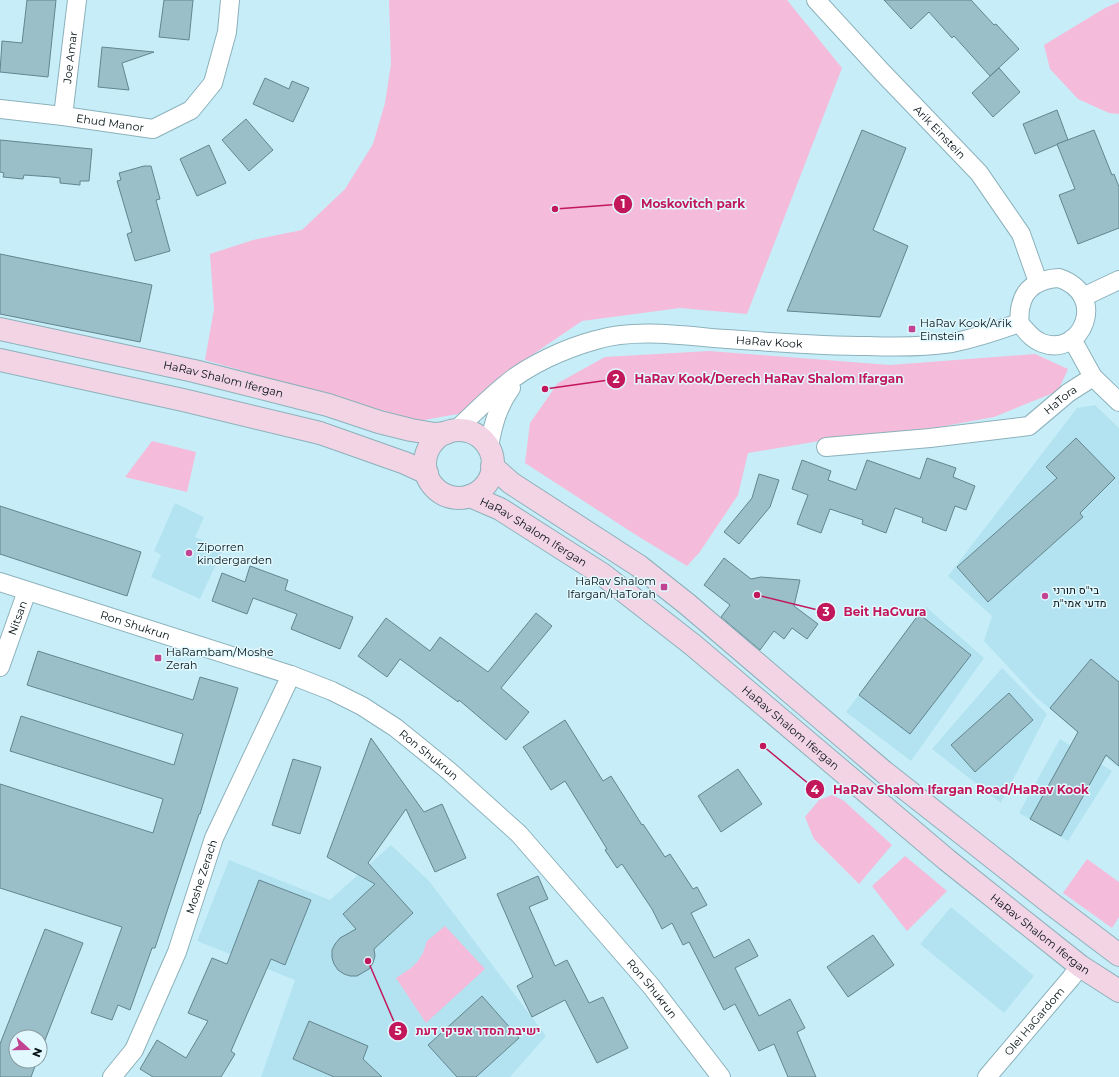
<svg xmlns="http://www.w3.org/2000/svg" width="1119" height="1077" viewBox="0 0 1119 1077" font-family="Montserrat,Heebo,sans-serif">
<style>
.built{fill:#b3e3f0}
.green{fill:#f5bbda}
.building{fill:#9abfc9;stroke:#62868f}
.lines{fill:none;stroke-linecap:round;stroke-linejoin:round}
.minor-casing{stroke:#8cb1bb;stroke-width:20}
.secondary-casing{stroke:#8cb1bb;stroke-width:24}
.minor{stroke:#fff;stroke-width:18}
.secondary{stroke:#f2d4e5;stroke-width:22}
.poi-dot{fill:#c14391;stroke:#e1f8fe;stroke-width:1.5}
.labels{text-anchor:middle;stroke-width:3;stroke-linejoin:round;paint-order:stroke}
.street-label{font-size:11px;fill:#041114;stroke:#e1f8fe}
.poi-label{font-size:11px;fill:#041114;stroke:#e1f8fe;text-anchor:start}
.leader{fill:none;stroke:#c2185b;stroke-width:1.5}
.callout-dot{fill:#c2185b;stroke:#e1f8fe;stroke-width:1.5}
.mark-label{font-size:12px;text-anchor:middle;font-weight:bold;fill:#fff}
.callout-label{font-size:12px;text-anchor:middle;font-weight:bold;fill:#c2185b;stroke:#e1f8fe;stroke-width:3;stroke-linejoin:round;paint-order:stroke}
</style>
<rect width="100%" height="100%" fill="#c7eef8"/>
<g class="built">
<path d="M1095 405 1119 428V768L1036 697 984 641 992 616 948 576 1077 408Z"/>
<path d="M175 503 204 517 195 537 223 549 200 599 151 577 161 555 154 551Z"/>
<path d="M926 607 984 658 911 761 846 712 919 614Z"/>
<path d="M1002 668 1047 714 1001 803 932 749Z"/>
<path d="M1060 739 1112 771 1068 841 1019 813Z"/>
<path d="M391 845 429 881 546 1036 510 1077H261L295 980 197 941 229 860 330 900Z"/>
<path d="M951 907 1034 976 1004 1013 920 944Z"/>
</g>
<g class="green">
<path d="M389 0H787L842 68 747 314 680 308 582 321 510 370 463 413 419 421 205 360 214 309 210 254 253 240 302 230 345 189 373 144 385 103 391 64Z"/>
<path d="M1119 2V114L1109 113 1078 99 1050 69 1044 45 1105 8Z"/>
<path d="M709 351 890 365 1035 354 1068 369 1058 391 994 417 934 428 825 440 748 453 738 495 699 553 687 566 636 535 525 463 530 423 558 383 605 357Z"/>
<path d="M152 441 196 452 187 492 125 477Z"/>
<path d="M832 795 843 800 892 845 859 884 814 839 805 817 819 800Z"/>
<path d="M905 856 947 891 907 931 872 886Z"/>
<path d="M1087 859 1119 882V917L1112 928 1063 893Z"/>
<path d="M445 926 485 969 426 1023 396 978 411 968 418 961 423 953 427 941Z"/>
</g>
<g class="building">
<path d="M27 0H56L48 77 0 72 2 41 22 43Z"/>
<path d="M164 0H193L189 40 159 37Z"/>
<path d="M884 0H971L994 25 996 24 1019 49 990 76 954 36 952 38 929 12 911 29Z"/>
<path d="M102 47 154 52 122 63 129 90 98 87Z"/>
<path d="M999 68 1020 92 993 117 972 93Z"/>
<path d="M265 78 289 89 292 81 309 88 293 122 253 104Z"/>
<path d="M1057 110 1068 140 1035 154 1023 124Z"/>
<path d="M246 119 273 150 249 171 222 140Z"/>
<path d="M862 130 906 148 873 230 908 246 880 317 787 311Z"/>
<path d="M1094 130 1112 175 1114 174 1119 187V228L1078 244 1059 195 1075 189 1057 144Z"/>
<path d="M0 140 92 149 89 181H80V185L60 183V178L52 177 24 175 23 179 3 177 4 173 0 172Z"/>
<path d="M209 145 226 183 197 196 180 159Z"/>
<path d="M144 166H151L160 199 156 200 170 251 135 261 127 234 132 232 117 181 121 180 119 173Z"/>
<path d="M0 254 152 285 140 342 0 314Z"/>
<path d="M1076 438 1115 478 1080 513 1083 517 988 602 957 567 1057 478 1046 467Z"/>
<path d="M927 458 956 468 953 477 975 486 966 510 955 506 946 531 922 522 923 518 895 508 886 533 862 524 863 520 830 509 821 533 797 524 808 495 792 489 802 460 831 471 828 480 856 490 867 460 920 479Z"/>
<path d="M759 474 779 480 770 507 739 544 724 532 752 498Z"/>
<path d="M0 506 141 552 127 596 0 554Z"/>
<path d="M724 558 751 579 761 577 800 580 794 606 818 624 807 639 792 628 784 639 774 631 760 650 721 617 730 605 704 585Z"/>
<path d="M250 566 288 580 285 590 353 617 340 649 291 629 297 614 253 598 247 614 212 601 222 573 245 582Z"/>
<path d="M536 613 552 626 501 688 529 712 506 740 459 700 458 702 400 659 387 677 358 656 386 618 430 651 440 637 488 672Z"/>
<path d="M919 614 971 655 910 734 859 695Z"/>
<path d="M38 651 193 700 200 677 238 688 200 814H199L155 948H152L130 1010 118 1005 112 1020 91 1013 122 927 0 888V784L153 833 163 799 10 751 21 716 174 765 183 734 27 685Z"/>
<path d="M1091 659 1119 682V766L1106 755 1061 836 1030 819 1078 732 1050 708Z"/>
<path d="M1009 693 1033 720 975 772 951 745Z"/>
<path d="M565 720 603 781 611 776 642 825 643 824 665 857 670 854 693 889 697 887 707 905 691 913 714 958 749 939 758 956 735 968 759 1016 790 999 805 1028 797 1032 816 1077H788L774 1044 759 1051 735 1004 724 1010 689 942 683 945 672 923 662 929 652 909 622 864 617 868 605 850 607 849 565 781 551 790 523 747Z"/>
<path d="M371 738 424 812 442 804 466 858 435 872 406 809 368 863 413 913 374 949 375 956 373 963 369 969 357 976H350L344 974 338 970 334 964 332 958V950L335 944 340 938 356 929 343 914 375 884 327 857Z"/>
<path d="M293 759 321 767 300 834 272 825Z"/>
<path d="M738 769 762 804 721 832 698 796Z"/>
<path d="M538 876 548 899 529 907 555 966 567 960 589 1003 603 997 628 1048 597 1063 565 1000 532 1017 517 986 533 977 497 894Z"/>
<path d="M259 880 311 900 285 965 271 959 231 1051 235 1054 221 1077H153L140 1069 157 1040 186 1058 208 1021 188 1013 212 958 227 964Z"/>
<path d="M45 929 83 943 40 1053V1037H16V1061H37L31 1077H0V1044Z"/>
<path d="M873 935 894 965 848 997 827 967Z"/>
<path d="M482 996 519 1038 476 1077H457L428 1045Z"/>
<path d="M309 1021 368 1046 363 1059 382 1077H334L293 1059Z"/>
</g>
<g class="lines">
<g class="minor-casing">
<g id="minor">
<path id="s1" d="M816 0 882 72 979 173 1021 234 1038 282"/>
<path id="s2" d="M0 109 63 116 153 129 191 110 213 83 227 32 230 0"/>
<path id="s3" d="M63 116 77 0"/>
<path d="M1059 278C1109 295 1082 358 1042 343 1031 339 1027 331 1019 323 1020 317 1019 310 1021 305 1025 286 1041 279 1059 278Z"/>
<path d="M1083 297 1119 280"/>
<path d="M1072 339 1093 377 1119 402"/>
<path id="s4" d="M456 430C472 415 488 399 505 385 528 365 566 348 596 340 635 328 686 336 726 339 773 342 820 346 868 346 896 347 925 347 952 343 975 338 997 331 1019 323"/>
<path d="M489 447C493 424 498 406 511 388"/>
<path id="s5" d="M826 447 930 438 1029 426 1068 393 1093 377"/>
<path id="s6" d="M0 582 291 675 332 691 362 706 396 728 449 771 519 834 651 986 721 1077"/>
<path id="s7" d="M0 667 27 591"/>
<path id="s8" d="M112 1077 134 1050 177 952 214 838 291 675"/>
<path id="s9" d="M987 1077 1071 978 1080 966"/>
</g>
</g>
<g class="secondary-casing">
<g id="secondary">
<path id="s10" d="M0 329 194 371 328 405 379 422 411 430 435 434 446 433"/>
<path d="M0 360 183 400 320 433 405 463 427 473"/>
<circle cx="459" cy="464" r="34"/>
<path d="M492 466 511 483 639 566 687 604 884 772 1053 905 1119 955"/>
<path id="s11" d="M470 496 500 509 602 574 693 645 947 860 1080 966 1119 991"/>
</g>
</g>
<use href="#minor" class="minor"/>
<use href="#secondary" class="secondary"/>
</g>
<g class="poi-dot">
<rect x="908" y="325" width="8" height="8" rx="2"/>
<circle cx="189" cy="553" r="4"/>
<rect x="660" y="583" width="8" height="8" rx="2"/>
<circle cx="1045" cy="596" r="4"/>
<rect x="154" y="654" width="8" height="8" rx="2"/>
</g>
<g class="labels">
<g class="street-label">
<text dy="4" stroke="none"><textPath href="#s3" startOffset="59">Joe Amar</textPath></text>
<text dy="4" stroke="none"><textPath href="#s2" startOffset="111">Ehud Manor</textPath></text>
<text dy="4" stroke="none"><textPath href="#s1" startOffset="181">Arik Einstein</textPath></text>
<text dy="4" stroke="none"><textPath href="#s4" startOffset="343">HaRav Kook</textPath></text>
<text dy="4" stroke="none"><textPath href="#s10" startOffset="229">HaRav Shalom Ifergan</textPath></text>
<text dy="4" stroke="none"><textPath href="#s5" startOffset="245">HaTora</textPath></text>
<text dy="4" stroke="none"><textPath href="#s11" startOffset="73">HaRav Shalom Ifergan</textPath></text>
<text dy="4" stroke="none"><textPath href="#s7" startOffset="52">Nitsan</textPath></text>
<text dy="4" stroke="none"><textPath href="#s6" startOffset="142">Ron Shukrun</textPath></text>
<text dy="4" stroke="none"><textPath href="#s11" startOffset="397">HaRav Shalom Ifergan</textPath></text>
<text dy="4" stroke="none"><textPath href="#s6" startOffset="466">Ron Shukrun</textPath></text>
<text dy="4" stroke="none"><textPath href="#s8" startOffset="221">Moshe Zerach</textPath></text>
<text dy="4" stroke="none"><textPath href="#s11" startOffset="721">HaRav Shalom Ifergan</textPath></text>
<text dy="4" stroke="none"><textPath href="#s6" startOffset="790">Ron Shukrun</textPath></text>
<text dy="4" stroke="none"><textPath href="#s9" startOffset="73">Olei HaGardom</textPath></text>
</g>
<g class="poi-label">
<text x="920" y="327">HaRav Kook/Arik<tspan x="920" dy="13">Einstein</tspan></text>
<text x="197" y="551">Ziporren<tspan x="197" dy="13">kindergarden</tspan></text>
<text x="656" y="585" text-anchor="end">HaRav Shalom<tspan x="656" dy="13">Ifargan/HaTorah</tspan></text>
<text x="1053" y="594">בי"ס תורני<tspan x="1053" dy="13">מדעי אמי"ת</tspan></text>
<text x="166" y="656">HaRambam/Moshe<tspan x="166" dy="13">Zerah</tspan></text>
</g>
</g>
<path class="leader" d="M555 209L623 204M545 389L616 379M757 595L826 612M763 746L815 789M368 961L398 1031"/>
<g class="callout-dot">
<circle cx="555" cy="209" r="4"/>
<circle cx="545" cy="389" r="4"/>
<circle cx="757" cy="595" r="4"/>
<circle cx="763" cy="746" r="4"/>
<circle cx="368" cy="961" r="4"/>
<circle cx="623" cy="204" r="10"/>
<circle cx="616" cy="379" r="10"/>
<circle cx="826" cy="612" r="10"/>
<circle cx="815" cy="789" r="10"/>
<circle cx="398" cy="1031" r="10"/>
</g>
<g class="mark-label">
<text x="623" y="208">1</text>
<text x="616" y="383">2</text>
<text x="826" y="616">3</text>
<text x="815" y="794">4</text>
<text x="398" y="1035">5</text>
</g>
<g class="callout-label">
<text x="693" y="208">Moskovitch park</text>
<text x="769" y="383">HaRav Kook/Derech HaRav Shalom Ifargan</text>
<text x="885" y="616">Beit HaGvura</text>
<text x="961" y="794">HaRav Shalom Ifargan Road/HaRav Kook</text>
<text x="478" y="1035">ישיבת הסדר אפיקי דעת</text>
</g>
<g transform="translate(28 1049) rotate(111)"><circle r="19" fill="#e1f8fe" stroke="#899ca0"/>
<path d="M0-3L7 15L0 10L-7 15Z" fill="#c14391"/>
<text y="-6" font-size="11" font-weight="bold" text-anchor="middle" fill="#041114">N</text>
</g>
</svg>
